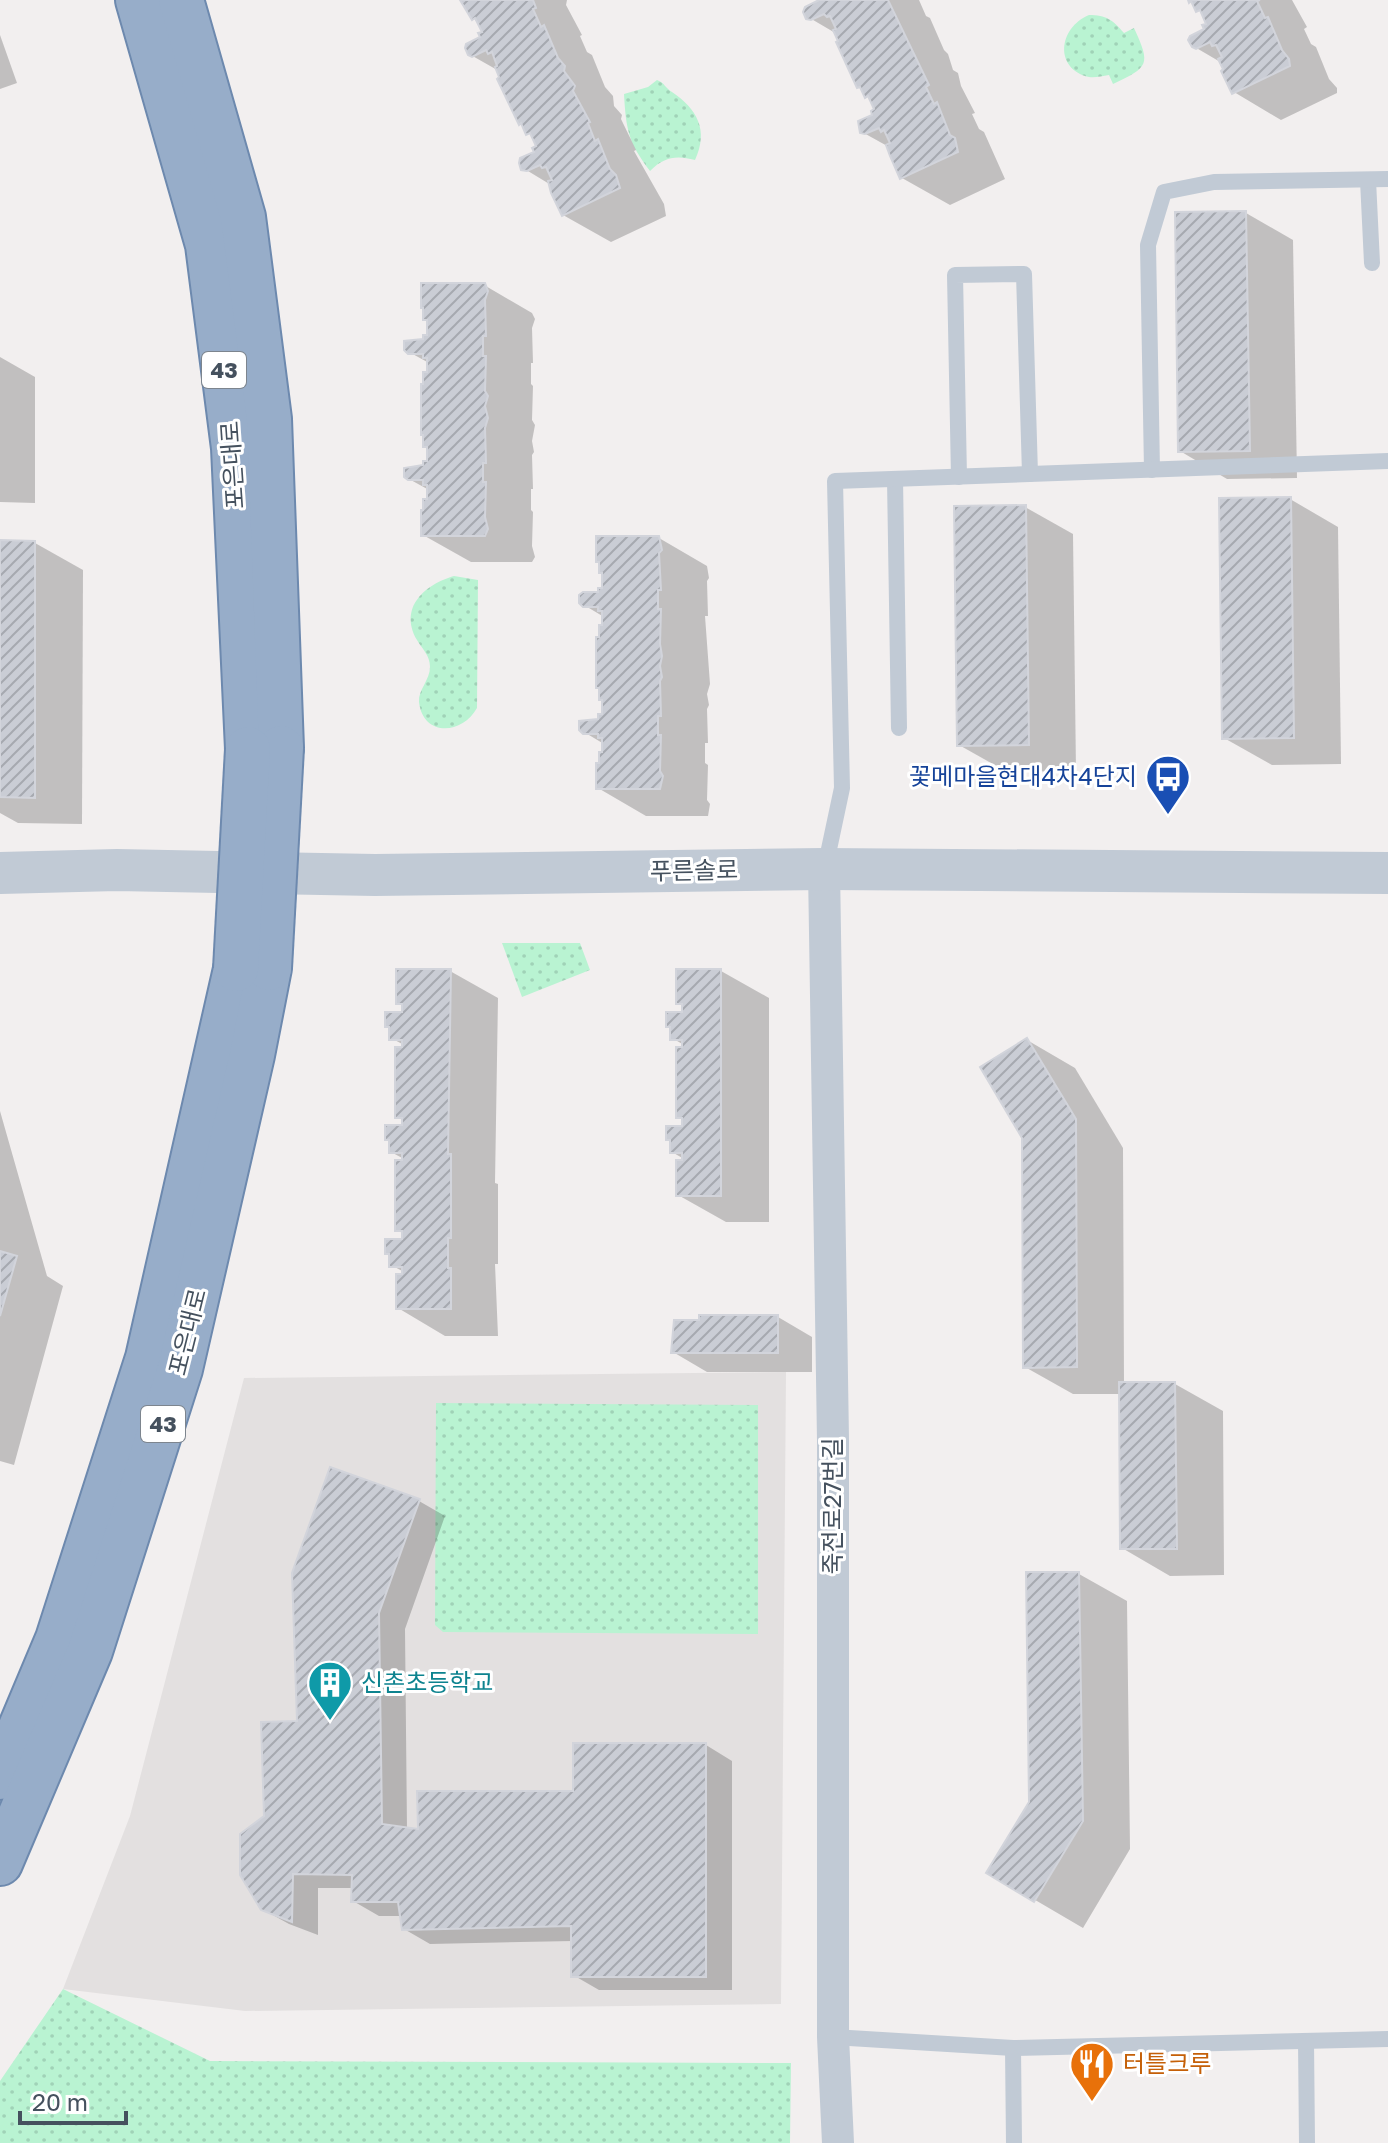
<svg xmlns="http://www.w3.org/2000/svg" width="1388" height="2143" viewBox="0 0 1388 2143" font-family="'Golos Text','Noto Sans KR',sans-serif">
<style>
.education{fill:#e3e0e0}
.grass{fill:url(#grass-dots)}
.shadow{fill:#0003}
.building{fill:url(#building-hatch);stroke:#d2d4db;stroke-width:2}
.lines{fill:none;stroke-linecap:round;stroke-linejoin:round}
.trunk-casing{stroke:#6d89ae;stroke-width:48}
.service{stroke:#c1cad5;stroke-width:16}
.minor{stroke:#c1cad5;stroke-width:32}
.tertiary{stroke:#c1cad5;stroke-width:42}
.trunk{stroke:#97adc9;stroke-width:44}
.trunk-bridge-casing{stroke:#6d89ae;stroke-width:48;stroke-linecap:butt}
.trunk-bridge{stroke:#97adc9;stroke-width:44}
.labels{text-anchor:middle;stroke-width:6;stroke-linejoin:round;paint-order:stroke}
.shield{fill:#fff;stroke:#7d858e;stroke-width:2}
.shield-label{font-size:22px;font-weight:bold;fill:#45515e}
.street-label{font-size:24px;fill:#45515e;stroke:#fff}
.transit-label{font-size:24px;fill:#164399;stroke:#fff;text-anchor:end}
.culture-label{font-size:24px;fill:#0d838f;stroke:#fff;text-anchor:start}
.food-label{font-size:24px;fill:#c56008;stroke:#fff;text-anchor:start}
</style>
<defs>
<pattern id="grass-dots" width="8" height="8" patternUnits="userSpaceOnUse" patternTransform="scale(2)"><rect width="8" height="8" fill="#b9f3d2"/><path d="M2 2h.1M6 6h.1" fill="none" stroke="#a0d2b7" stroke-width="1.8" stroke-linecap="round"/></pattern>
<pattern id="building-hatch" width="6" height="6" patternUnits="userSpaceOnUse" patternTransform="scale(2)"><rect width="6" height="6" fill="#cacdd5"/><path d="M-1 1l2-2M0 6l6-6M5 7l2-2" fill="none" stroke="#a6a9b0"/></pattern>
</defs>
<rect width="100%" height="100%" fill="#f2efef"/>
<path class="education" d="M786 1372 781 2004 245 2011 63 1989 130 1816 244 1378Z"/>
<g class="grass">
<path d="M1089 15C1106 15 1113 20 1124 33L1134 28C1151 65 1149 67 1113 84L1109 75C1102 76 1095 78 1089 77 1054 69 1058 28 1089 15Z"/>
<path d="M657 80C665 83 665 88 672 92 697 109 709 130 695 160 676 155 664 157 650 171 628 142 626 129 624 94L648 87Z"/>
<path d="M454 576 478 580 477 708C462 735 423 737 419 702 418 690 430 680 430 667 430 655 422 649 417 640 398 607 426 584 454 576Z"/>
<path d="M502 943H580L590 970 522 997Z"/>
<path d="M436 1403 758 1405V1634L443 1632 435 1625Z"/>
<path d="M63 1989 210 2061 791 2063 790 2143H0V2081Z"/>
</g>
<g class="shadow">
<path d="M462 0H567L566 5 582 35 580 36 587 52 592 55 605 87 613 96 614 106 622 115 621 119 636 150 634 151 664 204 666 216 611 242 563 215 551 185 523 168 539 147 534 137 521 123 499 79V71L469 54 484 33Z"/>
<path d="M821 0H919L926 16 930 18 944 50 948 54 953 70 958 73 961 86 975 113 972 114 979 129 984 132 1005 179 950 205 902 178 889 147 862 132 877 110 872 100 859 87 837 34 808 17Z"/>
<path d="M1190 0H1292L1307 27 1304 29 1311 44 1316 47 1329 79 1337 88V93L1281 120 1234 92 1222 63 1193 46 1208 24 1204 14Z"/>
<path d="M0 35 17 83 0 89Z"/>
<path d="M1246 213 1293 240 1297 478 1227 479 1180 451Z"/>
<path d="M484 285 532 313 535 319 532 328 533 363H531V384L533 386 532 420 535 425 532 441 534 452 532 455 533 489H531V510L533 512 532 546 535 557 532 562H471L423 535 429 490 409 479 429 463V448L425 446 429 363 409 352 429 337V321L425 319Z"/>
<path d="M0 357 35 377V503L0 502Z"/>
<path d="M1290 499 1338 527 1341 764 1272 765 1224 738Z"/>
<path d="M1025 507 1073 534 1076 771 1007 772 959 745Z"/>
<path d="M659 538 707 566 709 578 707 581 708 616H705L710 684 707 694 709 705 707 709 708 743H705V763L708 765 707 800 710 804 708 816H646L598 788 604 744 584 732 604 716V701L601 699V639L604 617 584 605 600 594Z"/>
<path d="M0 542 35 543 83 570 82 824 18 823 0 813Z"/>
<path d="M450 971 498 998 495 1183 498 1184V1264H495L498 1336H445L398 1308 404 1272 391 1265 404 1241V1234L397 1230 404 1159 391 1152V1142L387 1139 404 1127V1121L397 1117 404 1045 391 1038 404 1014V1007L398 1003Z"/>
<path d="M721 971 769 998V1222H726L678 1195 684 1159 672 1152V1142L668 1139 684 1128V1121L678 1117 684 1045 672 1038 684 1014V1007L678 1003Z"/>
<path d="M1027 1040 1075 1068 1123 1148 1124 1384H1175L1223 1411 1224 1575 1170 1576 1122 1548 1121 1394H1073L1025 1367 1024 1138Z"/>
<path d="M0 1111 47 1276 63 1286 14 1465 0 1461Z"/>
<path d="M778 1317 812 1337V1372H707L673 1352Z"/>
<path d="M419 1501 445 1516 405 1629 407 1830 420 1832 576 1793 706 1745 732 1761V1990H599L573 1975V1941L430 1944 404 1929 402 1916H379L353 1901 354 1888H318V1935L289 1924 262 1909 266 1817 299 1723Z"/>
<path d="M1079 1574 1127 1601 1130 1849 1083 1928 989 1873 1031 1803Z"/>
</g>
<g class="building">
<path d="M460 0H533L536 8 533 9 541 27 544 25 558 58 565 66 564 71 575 86 573 91 590 122 588 123 595 141 598 139 610 169 616 175 620 188 562 216 551 193 548 181 552 180 546 167 542 168 540 165 527 171 521 170 519 163 520 158 534 152 532 148 536 146 530 133 526 135 521 123 519 125 497 79 499 77 495 67 497 66 492 52 488 54 486 50 472 57 468 55 465 48 466 44 480 37 478 33 482 32 475 18 472 20Z"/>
<path d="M819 0H888L929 85 926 87 934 104 937 102 950 135 955 138 958 152 900 179 890 156 886 145 890 143 884 130 881 132 879 128 865 134 860 133 858 121 872 115 871 111 874 109 868 96 865 98 860 87 857 88 836 42 838 41 833 30 836 29 830 16 827 17 824 14 811 20 806 19 803 12 805 7Z"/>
<path d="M1188 0H1260L1257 1 1265 18 1268 17 1282 50 1289 59 1290 66 1232 94 1221 71 1223 69 1218 59 1222 57 1216 45 1212 46 1210 42 1196 49 1192 47 1188 40 1190 36 1204 29 1202 25 1206 24 1200 10 1196 12 1191 1 1189 3Z"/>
<path d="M1246 211 1250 451 1178 452 1175 212Z"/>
<path d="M421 283H485L488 291 485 300 486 336H483V356H486L485 391 488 396 485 406 488 418 485 428 486 463H483V482H486L485 517 488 529 485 536H421V510H423V499H427V485H423V480H408L404 477V468L423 465V461H427V447H423V435H421V384H423V372H427V358H423V354H408L404 350V341L423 339V335H427V320H423V308H421Z"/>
<path d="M1291 497 1294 738 1222 739 1219 498Z"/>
<path d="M1026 505 1029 745 957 746 954 506Z"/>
<path d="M596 536H659L662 550 659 553 661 590H658V609H661L660 644 662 656 660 666 662 677 660 681 661 716H658V735H661L660 771 663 776 660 789H596V763H599V752H602V738H598V734H583L579 730V721L598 719V714H602V700H599V688H596V637H599V625H602V611H598V607H583L579 603V595L583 592H598V588H602V573H599V562H596Z"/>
<path d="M0 540 35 541V798L0 797Z"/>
<path d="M396 969H451L448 1154H451V1238H448V1268H451V1309H396V1274H402V1267H389V1254H385V1239H402V1231H395V1160H402V1153H389V1140H385V1125H402V1118H395V1047H402V1040H389V1027H385V1012H402V1004H396Z"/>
<path d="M676 969H721V1196H676V1160H682V1153H670V1140H666V1126H682V1118H676V1047H682V1040H670V1027H666V1012H682V1004H676Z"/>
<path d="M1027 1038 1076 1119 1077 1367 1023 1368 1022 1138 980 1067Z"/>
<path d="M0 1251 17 1256 0 1316Z"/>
<path d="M699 1315H778V1353H671L674 1320H699Z"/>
<path d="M1119 1382H1175L1177 1549H1120Z"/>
<path d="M330 1467 420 1499 379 1613 382 1824 418 1829 417 1791H573V1743H706V1977H571V1926L402 1930 398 1902H351L352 1875 293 1874 292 1922 261 1910 240 1875V1834L264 1816 261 1722 297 1721 292 1573Z"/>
<path d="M1026 1572H1079L1083 1821 1034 1902 986 1873 1029 1802Z"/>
</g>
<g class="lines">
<g class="trunk-casing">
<g id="trunk">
<path d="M138 0 208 245 234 448 248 749"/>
<path d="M181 0 243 217 269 419 281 748"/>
<path d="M0 1777 58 1639 148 1358 236 969"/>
<path d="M0 1863 90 1651 180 1369 252 1055 269 968"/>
</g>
</g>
<g class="service">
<path d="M1368 180 1372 263"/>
<path d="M1152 470 1148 245 1164 192 1214 182 1388 179"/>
<path d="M959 477 955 275 1024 274 1030 474"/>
<path d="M895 479 899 728"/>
<path d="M825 868 842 788 835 481 1388 461"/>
<path d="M833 2037 1013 2048 1388 2039"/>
<path d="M1306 2041 1307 2143"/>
<path d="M1013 2048 1014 2143"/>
</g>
<path class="minor" d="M824 869 833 1440V2037L838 2143"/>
<path class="tertiary" d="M0 873 117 870 375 875 824 869 1388 873"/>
<use href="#trunk" class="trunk"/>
<g class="trunk-bridge-casing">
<g id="trunk-bridge">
<path d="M269 968 281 748"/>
<path d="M236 969 248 749"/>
</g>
</g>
<use href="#trunk-bridge" class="trunk-bridge"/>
</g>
<defs>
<g id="bus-pin" transform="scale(2.3)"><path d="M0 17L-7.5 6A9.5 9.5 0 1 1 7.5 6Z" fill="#1a4fb4" stroke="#fff"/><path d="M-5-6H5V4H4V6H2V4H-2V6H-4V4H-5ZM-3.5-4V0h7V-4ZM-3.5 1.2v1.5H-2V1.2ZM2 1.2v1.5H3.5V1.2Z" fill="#fff"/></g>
<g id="building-pin" transform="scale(2.3)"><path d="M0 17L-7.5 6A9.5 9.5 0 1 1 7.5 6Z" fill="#0f9aa8" stroke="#fff"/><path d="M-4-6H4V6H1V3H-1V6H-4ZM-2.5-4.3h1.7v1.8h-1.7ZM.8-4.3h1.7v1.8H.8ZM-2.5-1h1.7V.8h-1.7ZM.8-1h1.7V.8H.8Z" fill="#fff"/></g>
<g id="restaurant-pin" transform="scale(2.3)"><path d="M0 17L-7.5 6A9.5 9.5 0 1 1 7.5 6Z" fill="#e8710a" stroke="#fff"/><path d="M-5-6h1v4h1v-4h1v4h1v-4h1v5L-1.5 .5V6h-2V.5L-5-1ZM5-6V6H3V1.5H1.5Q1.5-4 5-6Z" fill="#fff"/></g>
</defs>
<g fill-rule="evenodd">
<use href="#bus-pin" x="1168" y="777"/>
<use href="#building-pin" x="330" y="1683"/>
<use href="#restaurant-pin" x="1092" y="2064"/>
</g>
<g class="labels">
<g class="shield">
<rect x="202" y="352" width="44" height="36" rx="6"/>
<rect x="141" y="1406" width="44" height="36" rx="6"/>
</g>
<g class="shield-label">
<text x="224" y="378">43</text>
<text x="163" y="1432">43</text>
</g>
<g class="street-label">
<text transform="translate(233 465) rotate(-94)" y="8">포은대로</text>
<text transform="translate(694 871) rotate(-1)" y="8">푸른솔로</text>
<text transform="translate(188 1332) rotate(-76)" y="8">포은대로</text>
<text transform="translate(833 1506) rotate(-90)" y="8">죽전로27번길</text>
</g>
<g class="transit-label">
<text x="1137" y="785">꽃메마을현대4차4단지</text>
</g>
<g class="culture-label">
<text x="361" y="1691">신촌초등학교</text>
</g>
<g class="food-label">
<text x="1123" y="2072">터틀크루</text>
</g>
</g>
<path d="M20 2111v12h106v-12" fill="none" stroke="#45515e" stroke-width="4"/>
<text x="32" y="2111" font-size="24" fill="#45515e" stroke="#ffffff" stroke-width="6" paint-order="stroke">20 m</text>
</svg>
